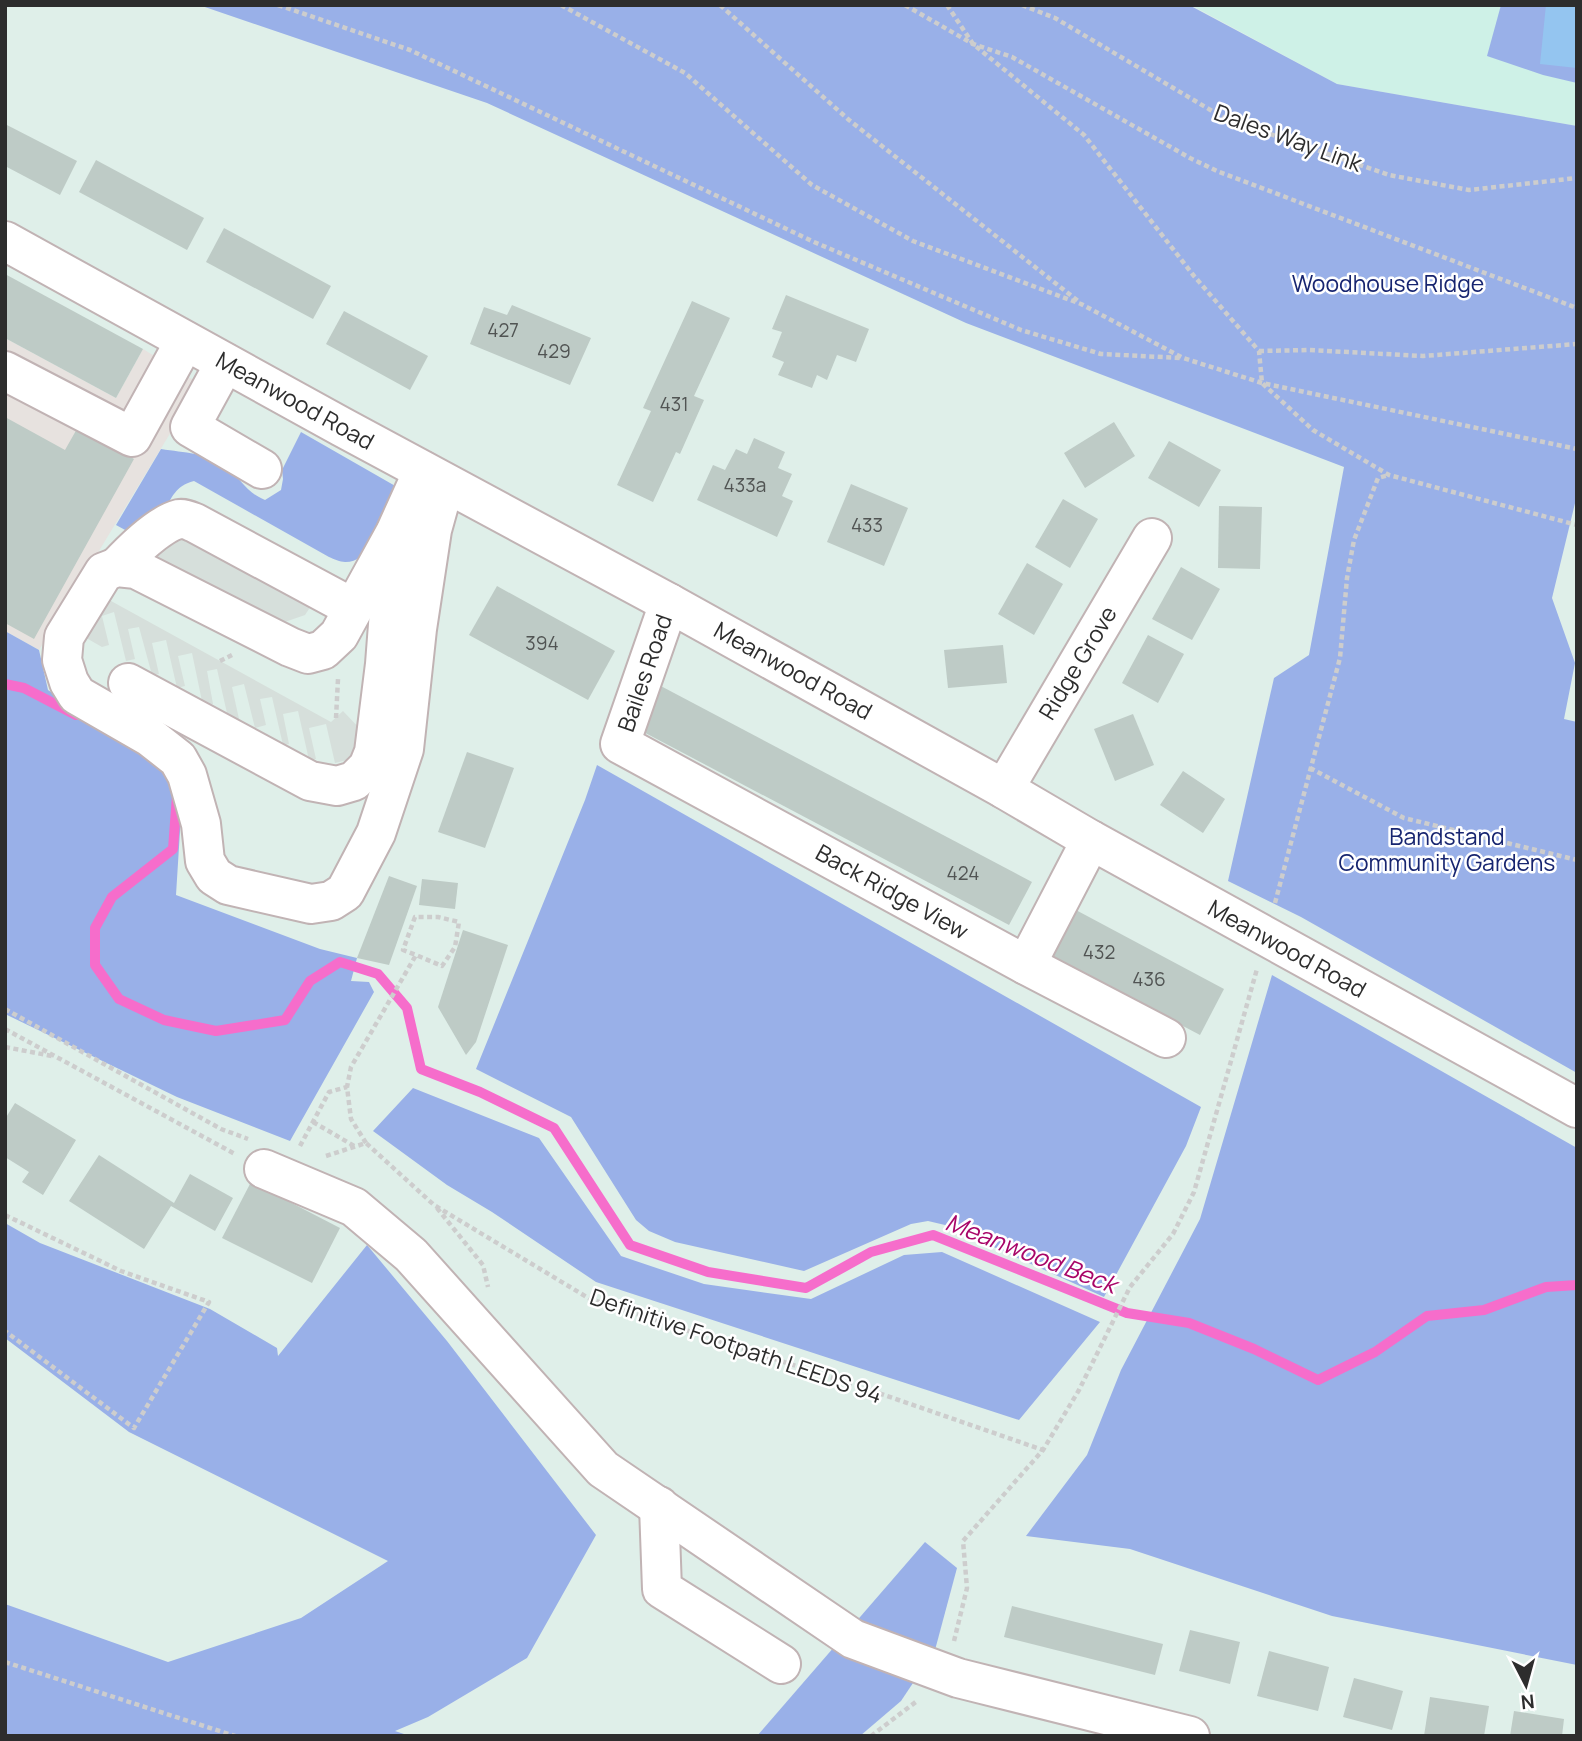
<svg xmlns="http://www.w3.org/2000/svg" width="1582" height="1741" viewBox="0 0 1582 1741" font-family="Manrope,sans-serif">
<style>
.industrial{fill:#e7e2df}
.education{fill:#cef1e7}
.green{fill:#99b0e8}
.pitch{fill:#94c5f0}
.plaza{fill:#d6dfdb}
.lines{fill:none;stroke-linecap:round;stroke-linejoin:round}
.stream{stroke:#f66dcb;stroke-width:10}
.building{fill:#becbc6}
.minor-casing{stroke:#c1b3b4;stroke-width:42}
.path{stroke:#cdcdcd;stroke-width:4.5;stroke-dasharray:5 3.5;stroke-linecap:butt}
.minor{stroke:#fff;stroke-width:38}
.labels{text-anchor:middle;stroke-width:5;stroke-linejoin:round;paint-order:stroke}
.number-label{font-size:19px;fill:#515453}
.street-label{font-size:23px;fill:#2d2d2d;stroke:#fff}
.park-label{font-size:23px;fill:#172570;stroke:#fff}
.water-label{font-size:24px;font-style:italic;fill:#a80669;stroke:#fff}
</style>
<rect width="100%" height="100%" fill="#dfefe9"/>
<path class="industrial" d="M5 338 116 398 143 349 200 384 39 650 5 631Z"/>
<path class="education" d="M1191 5H1577V126L1337 84Z"/>
<g class="green">
<path d="M199 5H1189L1337 84 1577 126V495L1552 598 1575 663 1564 719 1577 722V1073L1301 917 1228 881 1274 678 1309 655 1344 467 966 323 487 103Z"/>
<path d="M1501 5H1577V83L1543 75 1487 56Z"/>
<path d="M301 432 404 491C392 512 373 563 345 562 340 562 334 559 329 557L194 481C171 487 173 502 158 516 151 523 136 527 127 531L116 525 161 449C185 453 206 452 226 467 242 479 245 492 265 500L281 490 283 479 282 470Z"/>
<path d="M5 631 39 650 48 690 168 770 181 815 176 895 320 949 357 958 351 981 369 982 374 992 290 1141 177 1097 5 1014Z"/>
<path d="M597 765 1201 1107 1186 1146 1104 1297 945 1225 928 1221 911 1224 804 1271 675 1242 649 1231 636 1220 571 1117 476 1069 585 800Z"/>
<path d="M1272 975 1577 1148V1665L1332 1616 1130 1549 1026 1536 1087 1455 1121 1370 1200 1219Z"/>
<path d="M413 1088 539 1138 621 1256 704 1284 811 1299 904 1255 942 1252 1100 1322 1019 1420 596 1282 492 1212 447 1185 373 1131Z"/>
<path d="M5 1223 40 1243 210 1309 277 1348 278 1356 367 1245 447 1341 596 1535 527 1658 428 1717 395 1731 410 1736H5V1604L168 1662 301 1618 388 1561 129 1432 5 1338Z"/>
<path d="M925 1542 957 1568 935 1650 901 1701 860 1736H757Z"/>
</g>
<path class="pitch" d="M1546 5H1577V68L1540 64Z"/>
<g class="plaza">
<path d="M172 531 313 603 305 615 279 624 149 556Z"/>
<path d="M102 596 331 722 343 711 363 732 356 754 347 760 335 763 326 724 309 728 316 759 309 760 298 711 283 714 289 744 283 745 272 697 260 699 266 725 255 728 244 684 232 687 239 719 229 722 217 669 207 671 213 704 203 706 192 653 178 656 185 686 177 688 166 640 152 643 159 674 152 675 139 627 128 629 135 659 126 661 114 612 102 616 109 645 102 647 81 635Z"/>
</g>
<g class="lines">
<g class="stream">
<path d="M5 684 24 688 76 715"/>
<path d="M177 795 173 849 112 897 95 928V965L119 999 164 1020 216 1031 285 1020 310 981 340 962 378 974 407 1008 421 1069 480 1092 554 1128 630 1245 708 1272 806 1288 871 1252 933 1235 1127 1313 1189 1323 1254 1349 1318 1380 1375 1352 1427 1316 1484 1310 1546 1287 1577 1285"/>
</g>
</g>
<g class="building">
<path d="M5 124 77 161 60 195 5 166Z"/>
<path d="M96 160 204 218 187 250 79 192Z"/>
<path d="M224 228 331 286 313 319 206 262Z"/>
<path d="M5 274 143 349 116 398 5 338Z"/>
<path d="M786 295 869 329 856 362 837 355 827 380 817 375 812 388 778 375 784 362 772 357 782 332 772 329Z"/>
<path d="M692 301 730 318 694 396 704 400 680 454 676 452 653 502 617 485 651 411 643 408Z"/>
<path d="M512 305 591 338 570 385 470 344 484 307 507 315Z"/>
<path d="M344 311 428 356 410 390 326 344Z"/>
<path d="M5 417 65 450 78 427 134 459 34 639 5 623Z"/>
<path d="M1114 422 1135 456 1085 488 1064 453Z"/>
<path d="M754 438 785 452 778 468 792 474 782 496 793 501 777 537 697 500 713 465 725 470 736 449 747 454Z"/>
<path d="M1169 441 1221 470 1199 507 1148 478Z"/>
<path d="M851 484 908 508 884 566 827 542Z"/>
<path d="M1063 499 1098 519 1070 568 1035 547Z"/>
<path d="M1219 506 1262 507 1260 569 1218 568Z"/>
<path d="M1027 563 1063 584 1034 635 998 614Z"/>
<path d="M1181 567 1220 589 1192 640 1152 619Z"/>
<path d="M497 586 615 651 588 700 469 635Z"/>
<path d="M1148 635 1184 654 1158 703 1122 683Z"/>
<path d="M1003 645 1007 683 948 688 944 650Z"/>
<path d="M657 684 1032 882 1009 925 634 727Z"/>
<path d="M1133 714 1154 765 1115 781 1094 729Z"/>
<path d="M467 752 514 768 485 848 438 832Z"/>
<path d="M1183 771 1225 799 1203 833 1160 805Z"/>
<path d="M389 876 417 886 389 965 357 958Z"/>
<path d="M422 879 458 883 455 909 419 905Z"/>
<path d="M1074 909 1224 989 1200 1035 1049 955Z"/>
<path d="M463 930 508 945 476 1042 466 1055 438 1007Z"/>
<path d="M15 1103 76 1140 43 1195 22 1182 29 1172 5 1157V1119Z"/>
<path d="M99 1155 174 1203 190 1174 233 1198 215 1231 171 1206 144 1249 69 1201Z"/>
<path d="M251 1182 340 1228 312 1283 222 1238Z"/>
<path d="M1012 1606 1163 1644 1155 1675 1004 1637Z"/>
<path d="M1190 1630 1240 1642 1230 1684 1179 1671Z"/>
<path d="M1269 1651 1329 1667 1318 1711 1257 1696Z"/>
<path d="M1354 1678 1403 1691 1392 1730 1343 1717Z"/>
<path d="M1430 1697 1489 1706 1484 1736H1424Z"/>
<path d="M1514 1711 1564 1719 1562 1736H1510Z"/>
</g>
<g class="lines">
<g class="minor-casing">
<g id="minor">
<path d="M5 241 342 427 669 603 1004 789 1091 840 1577 1108"/>
<path d="M225 363 190 427 262 469"/>
<path d="M5 371 132 437 185 341"/>
<path d="M423 471 395 533 339 635 323 650 308 654 290 647 136 569 117 567 104 572 64 637 62 660 69 682 77 695 150 737 178 759 187 775 201 824 205 861 214 876 228 885 311 904 331 901 345 892 376 833 404 749 417 629 432 530 445 483"/>
<path d="M117 567C131 552 159 524 179 519 184 518 190 521 195 523L353 608"/>
<path d="M669 603 620 744 1026 965 1166 1038"/>
<path d="M128 683 310 781 337 786 354 781 368 767 374 752 385 664 394 546"/>
<path d="M1004 789 1152 538"/>
<path d="M1026 965 1091 840"/>
<path d="M264 1169 354 1207 411 1255 603 1469 853 1639 958 1678 1190 1736"/>
<path d="M659 1506 662 1589 781 1664"/>
</g>
</g>
<g class="path">
<path d="M278 5 410 50 814 242 1021 330 1101 354 1182 358"/>
<path d="M561 5 685 73 812 185 913 241 1081 304 1183 358 1262 383 1577 449"/>
<path d="M720 5 849 120 1078 301"/>
<path d="M905 5 973 44 1012 57 1190 158 1217 171 1577 308"/>
<path d="M947 5 973 44 1084 135 1194 276 1259 351 1262 383 1313 430 1389 475 1577 525"/>
<path d="M1022 5 1055 18 1224 118 1389 175 1469 190 1577 178"/>
<path d="M1259 351 1309 350 1423 356 1577 344"/>
<path d="M220 661 232 655"/>
<path d="M336 718 338 679"/>
<path d="M1310 768 1404 818 1577 860"/>
<path d="M1275 903 1340 658 1347 578 1354 540 1378 478 1389 475"/>
<path d="M5 1009 221 1129 248 1139"/>
<path d="M5 1029 235 1154"/>
<path d="M5 1047 52 1056"/>
<path d="M313 1122 356 1147"/>
<path d="M366 1143 351 1119 347 1087 351 1067 416 955 442 966 455 947 459 922 438 917H415L403 950 416 955"/>
<path d="M300 1146 329 1092 347 1087"/>
<path d="M326 1156 366 1143 434 1205 590 1299 864 1388 1043 1450"/>
<path d="M437 1208 483 1265 488 1287"/>
<path d="M5 1215 121 1271 209 1302 134 1428 5 1331"/>
<path d="M954 1641 967 1588 963 1541 1043 1450 1079 1390 1130 1287 1173 1234 1194 1192 1257 969"/>
<path d="M5 1662 235 1736"/>
<path d="M871 1736 917 1701"/>
</g>
<use href="#minor" class="minor"/>
</g>
<g class="labels">
<g class="number-label">
<text x="503" y="337">427</text>
<text x="554" y="358">429</text>
<text x="674" y="411">431</text>
<text x="745" y="492">433a</text>
<text x="867" y="532">433</text>
<text x="542" y="650">394</text>
<text x="963" y="880">424</text>
<text x="1099" y="959">432</text>
<text x="1149" y="986">436</text>
</g>
<g class="street-label">
<text transform="translate(1288 138) rotate(20)" y="8">Dales Way Link</text>
<text transform="translate(295 401) rotate(29)" y="8">Meanwood Road</text>
<text transform="translate(1078 663) rotate(-59)" y="8">Ridge Grove</text>
<text transform="translate(793 671) rotate(29)" y="8">Meanwood Road</text>
<text transform="translate(645 673) rotate(-71)" y="8">Bailes Road</text>
<text transform="translate(892 892) rotate(29)" y="8">Back Ridge View</text>
<text transform="translate(1287 949) rotate(29)" y="8">Meanwood Road</text>
<text transform="translate(736 1346) rotate(19)" y="8">Definitive Footpath LEEDS 94</text>
</g>
<g class="park-label">
<text x="1388" y="292">Woodhouse Ridge</text>
<text x="1447" y="845">Bandstand<tspan x="1447" dy="26">Community Gardens</tspan></text>
</g>
<g class="water-label">
<text transform="translate(1031 1254) rotate(21)" y="8">Meanwood Beck</text>
</g>
</g>
<rect width="1582" height="1741" fill="none" stroke="#2d2d2d" stroke-width="14"/>
<g transform="translate(1526 1685) rotate(174)" stroke="#ffffff" stroke-width="5" paint-order="stroke">
<path d="M0-5L12 26L0 18L-12 26Z" fill="#2d2d2d"/>
<text y="-10" font-size="19" font-weight="bold" text-anchor="middle" fill="#2d2d2d">N</text>
</g>
</svg>
